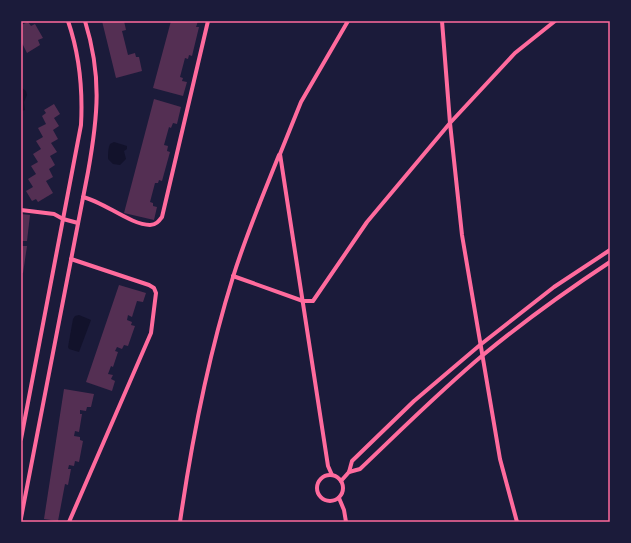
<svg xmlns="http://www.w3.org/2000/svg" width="631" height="543" viewBox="0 0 631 543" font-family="Overpass,sans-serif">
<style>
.water{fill:#12122b}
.building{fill:#542f53}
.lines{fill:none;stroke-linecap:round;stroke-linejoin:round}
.minor{stroke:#ff6b9d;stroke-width:4}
.neatline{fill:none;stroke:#ff6b9d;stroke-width:1.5}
</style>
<rect width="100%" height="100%" fill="#1b1b3a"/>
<g class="water">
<path d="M21 87 26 91 27 95 24 102 25 110 22 111Z"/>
<path d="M114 142 127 146V149L124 151 126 159 120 165 113 164 108 159C108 154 108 148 110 144Z"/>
<path d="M79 315 91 320 79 352 69 349 68 347 73 319 75 316Z"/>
</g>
<g class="building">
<path d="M102 21H124L126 30 122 31 128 55 135 53 136 57H139L142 71 116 78Z"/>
<path d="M171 21H198L196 27H199L192 56 189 55 188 59 185 58 180 77 183 78 182 81 187 82 183 96 153 88Z"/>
<path d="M28 22 31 26 35 24 43 38 38 40 40 45 27 53 21 41V25Z"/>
<path d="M154 99 181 107 177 124 173 123 171 128 169 127 164 145 168 146 167 151 170 152 162 181 159 180 158 183H155L150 202 153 203V206L157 207 154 220 124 213Z"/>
<path d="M54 104 60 114 54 118 59 126 53 130 58 139 51 143 57 152 50 156 55 165 49 169 53 177 46 181 53 193 38 202 36 199 32 201 26 191 33 187 28 179 36 174 31 166 38 162 33 154 41 149 36 141 43 137 38 128 46 124 42 116 46 113 44 110Z"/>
<path d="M21 214 30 215 27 241H21Z"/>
<path d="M21 246H27L23 273H21Z"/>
<path d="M119 285 146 293 143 302 137 301 132 317 128 315 127 320 132 322 131 325 135 326 128 346 124 345 122 349 117 347 115 351 118 352 113 367 111 366 108 374 113 375 111 379 115 381 112 391 86 382Z"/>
<path d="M64 389 94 394 91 407H87L86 411 80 410V414H82L79 432 75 431 74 436 80 437V440L83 441 79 462 75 461 74 466 69 465 68 469H71L68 485 65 484 58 521 44 519Z"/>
</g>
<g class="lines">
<g class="minor">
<path d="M442 21 450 123 462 235 500 459 517 522"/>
<path d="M83 197C104 202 131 225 150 225 156 225 159 221 162 217L208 21"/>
<path d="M21 210 54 214 63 219 78 223"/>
<path d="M233 276 303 301H313L367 222 450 123 515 53 555 21"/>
<path d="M21 439 81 125C83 88 80 56 68 21"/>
<path d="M349 472 360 469C400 431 440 391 483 355 523 322 566 291 610 262"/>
<circle cx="330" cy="488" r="13"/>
<path d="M332 475 328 466 280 154 301 102 348 21"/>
<path d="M341 481 349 472 352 461 414 401 480 345 554 287 610 250"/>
<path d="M339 498 344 510 346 522"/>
<path d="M21 518 88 172C98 116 102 76 85 21"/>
<path d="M69 522 151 333 156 293 154 288 149 285 71 259"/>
<path d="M180 522C192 439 208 357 233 277 246 235 263 195 279 155"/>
</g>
</g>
<rect width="631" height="543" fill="none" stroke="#1b1b3a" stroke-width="44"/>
<rect x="22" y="22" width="587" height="499" class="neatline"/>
</svg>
